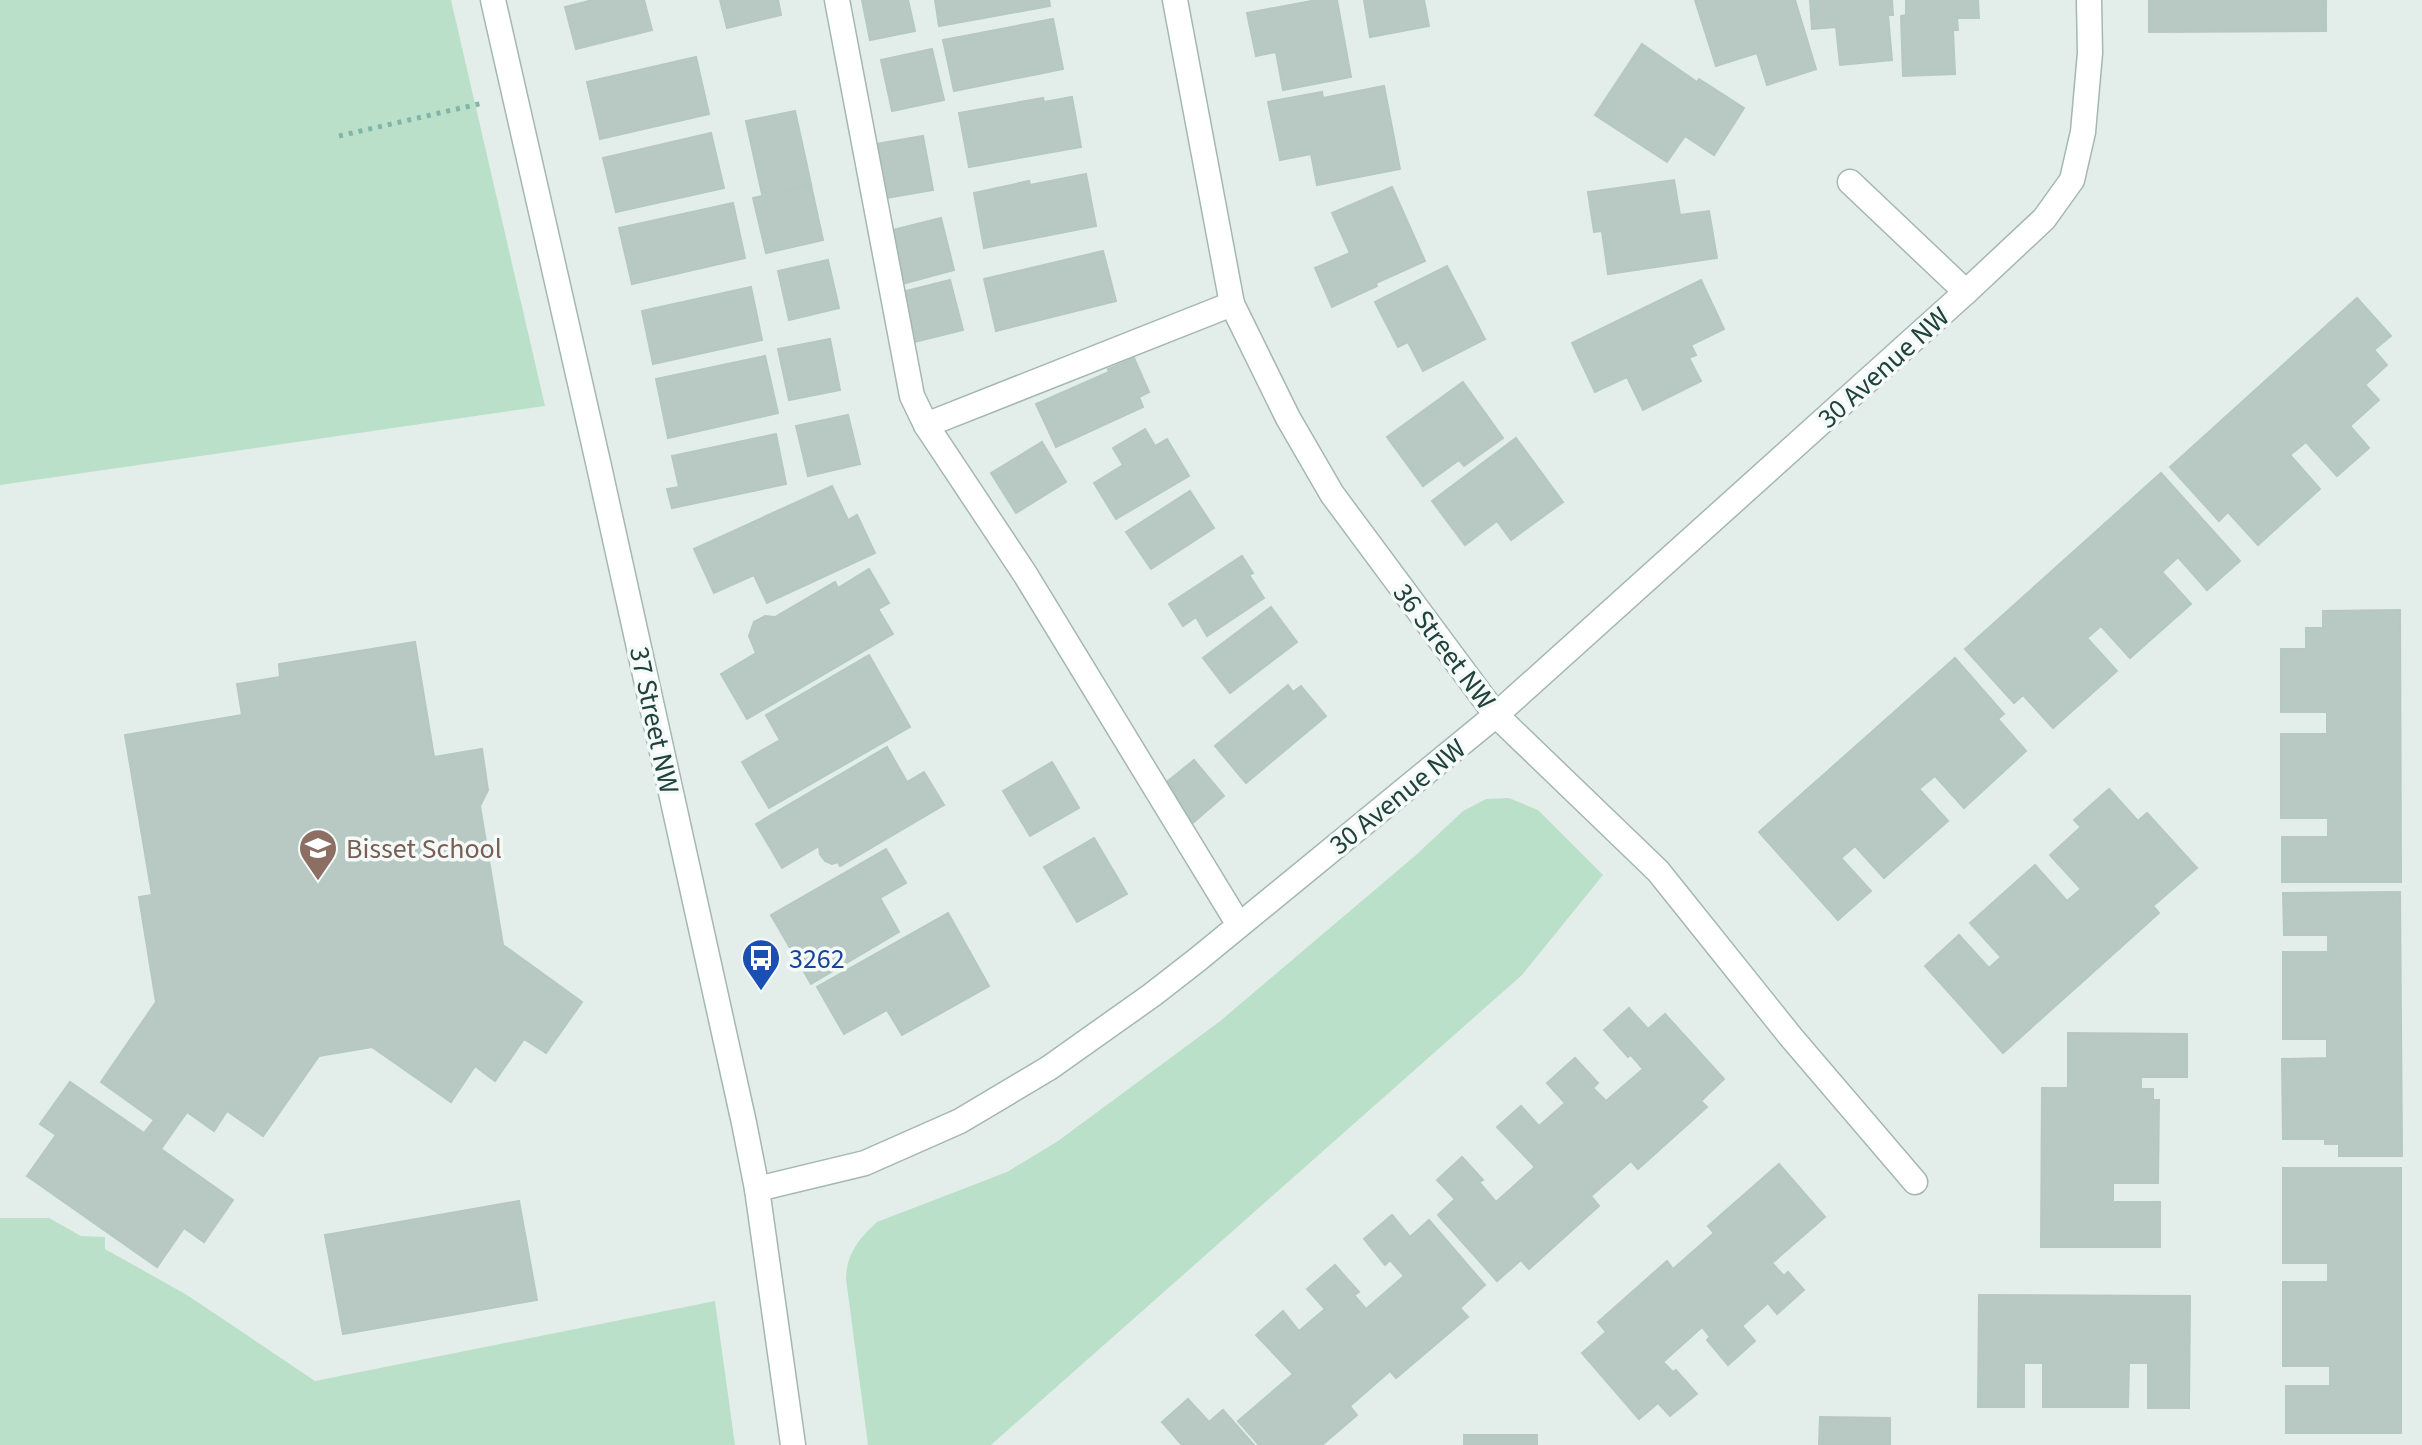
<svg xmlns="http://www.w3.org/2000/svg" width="2422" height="1445" viewBox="0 0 2422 1445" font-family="'Source Sans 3',sans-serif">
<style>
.green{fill:#bbe0c9}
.building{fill:#b8c9c4;stroke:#b5c8c2;stroke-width:2}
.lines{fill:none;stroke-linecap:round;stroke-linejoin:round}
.service-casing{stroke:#a5b7b2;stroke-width:27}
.minor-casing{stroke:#a5b7b2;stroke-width:27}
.tertiary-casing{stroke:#a5b7b2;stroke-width:27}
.path{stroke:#82b4a9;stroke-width:5;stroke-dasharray:4 6;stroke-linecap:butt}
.service{stroke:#fff;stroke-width:24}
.minor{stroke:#fff;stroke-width:24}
.tertiary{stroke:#fff;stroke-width:24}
.labels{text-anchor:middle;stroke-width:7;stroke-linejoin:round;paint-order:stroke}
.street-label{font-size:28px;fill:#21413c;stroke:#f4faf8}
.education-label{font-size:28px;fill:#785e54;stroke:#f4faf8;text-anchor:start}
.transit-label{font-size:28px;fill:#164399;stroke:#f4faf8;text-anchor:start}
</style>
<rect width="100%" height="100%" fill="#e3eeea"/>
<g class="green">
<path d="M0 0H451L545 406 0 485Z"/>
<path d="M1509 798 1538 810 1603 875 1522 975 991 1445H868L846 1279C846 1255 859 1238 877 1222L1007 1172 1058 1141 1219 1022 1416 855 1463 811 1486 799Z"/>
<path d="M0 1218H49L81 1236 105 1237V1249L187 1295 315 1381 715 1301 735 1445H0Z"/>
</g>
<g class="building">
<path d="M593 0H644L652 30 576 49 565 7Z"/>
<path d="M720 0H778L781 15 727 28Z"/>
<path d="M862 0H908L915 31 870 40Z"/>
<path d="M935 0H1049L1050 6 939 26Z"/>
<path d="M1317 0H1337L1351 77 1283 90 1276 52 1256 56 1247 13Z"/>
<path d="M1364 0H1424L1429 26 1370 37Z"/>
<path d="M1695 0H1795L1816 69 1767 85 1757 53 1716 66Z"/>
<path d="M1810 0H1892L1893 15H1888L1892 60 1840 65 1836 27 1812 29Z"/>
<path d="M1906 0H1978L1979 18H1957L1958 30H1953L1955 74 1903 76 1901 16 1906 15Z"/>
<path d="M2149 0H2326V31L2149 32Z"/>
<path d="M1053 19 1063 69 954 91 943 40Z"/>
<path d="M1642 44 1697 82 1699 79 1744 108 1714 155 1685 136 1667 162 1595 115Z"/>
<path d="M932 49 944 100 892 111 881 60Z"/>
<path d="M696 57 709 114 600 139 587 82Z"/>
<path d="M1384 86 1400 169 1317 185 1311 154 1280 160 1268 102 1322 92 1323 98Z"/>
<path d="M1072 97 1081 147 969 167 959 113 1043 98 1044 102Z"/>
<path d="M795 111 811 184 762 194 746 121Z"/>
<path d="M711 133 724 188 616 212 603 158Z"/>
<path d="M923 136 933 190 880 199 870 145Z"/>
<path d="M1086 174 1096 226 984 248 974 193 1029 181 1030 185Z"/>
<path d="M1674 180 1680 215 1709 211 1717 258 1608 274 1602 231 1594 232 1588 192Z"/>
<path d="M811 185 823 240 766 253 753 198Z"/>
<path d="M1392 187 1425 261 1376 283 1377 286 1332 307 1315 268 1350 253 1332 213Z"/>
<path d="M733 203 745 258 632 284 619 228Z"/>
<path d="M941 218 954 270 902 284 889 231Z"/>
<path d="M1103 251 1116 301 996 331 984 279Z"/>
<path d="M828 260 839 308 789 320 778 271Z"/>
<path d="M1447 266 1485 339 1423 371 1408 342 1398 347 1375 302Z"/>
<path d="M950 280 963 330 910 343 898 293Z"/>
<path d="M1701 280 1724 329 1691 345 1696 355 1689 358 1701 381 1643 410 1627 377 1595 392 1572 343Z"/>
<path d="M751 287 762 340 653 364 642 311Z"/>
<path d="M2357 298 2391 336 2374 350 2387 365 2365 385 2379 400 2350 426 2369 448 2337 476 2306 442 2290 455 2320 489 2258 545 2228 512 2219 521 2170 467Z"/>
<path d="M830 339 840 390 789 400 778 349Z"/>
<path d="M765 356 778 413 668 438 656 379Z"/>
<path d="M1134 358 1149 392 1139 397 1143 407 1056 447 1036 404 1109 372 1108 369Z"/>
<path d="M1463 382 1503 438 1464 466 1459 460 1423 486 1387 437Z"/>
<path d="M848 415 860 464 808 476 796 426Z"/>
<path d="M1145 429 1155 446 1167 439 1189 476 1116 519 1094 483 1123 465 1113 448Z"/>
<path d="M776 434 786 484 672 508 667 489 679 487 672 456Z"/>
<path d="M1516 438 1563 502 1511 540 1497 521 1465 545 1432 501Z"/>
<path d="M1042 442 1066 482 1016 513 991 473Z"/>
<path d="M2161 473 2240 561 2207 590 2178 557 2162 572 2191 604 2130 658 2101 626 2087 638 2117 671 2053 728 2023 695 2014 703 1965 649Z"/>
<path d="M832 486 848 520 857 515 875 553 767 603 754 575 714 593 694 549Z"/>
<path d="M1190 491 1214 528 1151 569 1126 532Z"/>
<path d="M1242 556 1253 573 1249 575 1264 598 1207 636 1196 617 1183 626 1169 604Z"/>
<path d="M869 569 889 603 878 609 893 634 747 719 721 674 756 653 749 636 754 622 765 616 775 617 835 582 838 588Z"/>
<path d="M1271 607 1297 642 1230 693 1203 658Z"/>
<path d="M2400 610 2401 882H2282V837H2328V818H2281V734H2327V712H2281V649H2306V628H2323V611Z"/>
<path d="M415 642 434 757 482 749 488 790 480 806 503 945 582 1002 546 1053 524 1039 495 1081 475 1066 451 1102 372 1047 319 1056 263 1136 227 1111 214 1131 187 1112 161 1149 233 1200 204 1242 184 1228 157 1267 27 1176 56 1135 40 1124 70 1082 144 1133 154 1120 101 1082 156 1002 139 897 152 895 125 735 242 715 237 684 280 677 279 664Z"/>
<path d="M869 655 910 727 769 808 742 762 780 740 766 715Z"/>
<path d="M1955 658 2004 714 1998 719 2026 751 1964 808 1935 776 1919 789 1948 821 1884 878 1855 846 1841 858 1871 891 1838 920 1759 832Z"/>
<path d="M1288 685 1293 692 1301 686 1326 716 1246 783 1215 746Z"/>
<path d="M887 747 907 782 924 772 944 805 840 866 838 862 832 864 825 861 820 854 819 846 782 868 756 824Z"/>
<path d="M1194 760 1224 796 1188 827 1157 790Z"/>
<path d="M1052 762 1079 808 1030 836 1003 791Z"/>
<path d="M2109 789 2138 821 2147 813 2197 868 2153 906 2159 913 2003 1053 1925 966 1959 935 1989 968 2001 957 1970 923 2035 865 2067 901 2081 889 2050 855 2081 827 2074 820Z"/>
<path d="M1094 838 1127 894 1077 922 1044 867Z"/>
<path d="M886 849 906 883 880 898 899 932 811 984 771 915Z"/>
<path d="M2400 892 2402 1156H2339V1144H2325V1139H2283L2282 1059 2327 1058V1039H2283V952H2328V935H2284L2283 893Z"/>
<path d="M948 913 989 986 902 1035 887 1010 844 1034 817 987Z"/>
<path d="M1629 1008 1648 1029 1665 1014 1724 1079 1701 1101 1707 1107 1638 1169 1631 1161 1591 1196 1599 1206 1529 1269 1521 1260 1497 1281 1438 1215 1455 1199 1437 1180 1462 1157 1483 1180 1479 1182 1496 1202 1535 1167 1497 1127 1521 1106 1539 1126 1565 1103 1547 1083 1575 1058 1598 1083 1593 1088 1606 1101 1643 1069 1631 1055 1628 1057 1604 1030Z"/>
<path d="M2068 1033 2187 1034V1077H2141V1089H2153V1100H2159L2158 1183H2113V1202H2160V1247H2041L2042 1088H2068Z"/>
<path d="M1779 1164 1825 1217 1772 1263 1784 1276 1788 1272 1804 1290 1777 1314 1768 1303 1742 1326 1755 1341 1728 1365 1707 1340 1710 1337 1702 1327 1663 1362 1673 1372 1676 1370 1697 1394 1670 1416 1658 1403 1639 1419 1582 1353 1606 1332 1598 1322 1667 1261 1673 1269 1714 1233 1708 1226Z"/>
<path d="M2283 1168H2401V1433H2286V1386H2330V1366H2283V1282H2328V1263H2283Z"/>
<path d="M519 1201 537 1300 343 1334 325 1235Z"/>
<path d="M1392 1215 1410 1237 1429 1220 1485 1285 1460 1308 1468 1317 1396 1378 1390 1371 1350 1406 1357 1415 1322 1445H1259L1238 1421 1293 1374 1256 1335 1283 1311 1299 1331 1325 1309 1307 1289 1335 1265 1359 1292 1354 1295 1366 1309 1404 1276 1390 1260 1385 1265 1364 1239Z"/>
<path d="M1979 1295 2190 1296 2189 1408H2148V1363H2129L2128 1407H2043V1363H2024V1407H1978Z"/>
<path d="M1188 1399 1209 1422 1223 1410 1254 1445H1182L1162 1422Z"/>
<path d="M1820 1417 1890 1418V1445H1819Z"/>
<rect x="1464" y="1435" width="73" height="10"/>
</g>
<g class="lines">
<g class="service-casing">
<g id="service">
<path d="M837 0 912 396 926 425 1025 574 1239 925"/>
<path d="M926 425 1232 304"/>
</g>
</g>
<g class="minor-casing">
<g id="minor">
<path d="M1175 0 1232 304 1288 418 1332 494 1496 715 1658 871 1791 1037 1915 1182"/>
<path d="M1850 182 1966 292"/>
<path d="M757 1189 865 1163 960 1121 1049 1068 1152 995 1197 960 1496 715 1966 292 2044 219 2072 180 2083 132 2090 53 2089 0"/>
</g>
</g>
<g class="tertiary-casing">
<path id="tertiary" d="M493 0 598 462 744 1123 757 1189 793 1445"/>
</g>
<path class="path" d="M339 136 483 103"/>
<use href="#service" class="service"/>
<use href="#minor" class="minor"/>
<use href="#tertiary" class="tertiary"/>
</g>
<defs>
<g id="school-pin" transform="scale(2)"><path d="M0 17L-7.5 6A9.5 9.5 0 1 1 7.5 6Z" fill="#8d6e63" stroke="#f4faf8"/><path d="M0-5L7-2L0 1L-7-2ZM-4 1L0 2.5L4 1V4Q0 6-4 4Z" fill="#fff"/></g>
<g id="bus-pin" transform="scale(2)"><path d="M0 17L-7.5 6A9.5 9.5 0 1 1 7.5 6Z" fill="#1a4fb4" stroke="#f4faf8"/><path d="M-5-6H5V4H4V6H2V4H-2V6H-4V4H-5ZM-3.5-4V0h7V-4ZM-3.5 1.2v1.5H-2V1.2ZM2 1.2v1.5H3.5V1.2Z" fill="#fff"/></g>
</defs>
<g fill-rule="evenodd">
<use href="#school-pin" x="318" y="848"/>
<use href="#bus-pin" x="761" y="958"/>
</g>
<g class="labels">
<g class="street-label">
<text transform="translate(1883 367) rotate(-42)" y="10">30 Avenue NW</text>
<text transform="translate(1445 646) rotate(53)" y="10">36 Street NW</text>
<text transform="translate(655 720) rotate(78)" y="10">37 Street NW</text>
<text transform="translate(1397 796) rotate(-39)" y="10">30 Avenue NW</text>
</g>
<g class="education-label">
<text x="346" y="858">Bisset School</text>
</g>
<g class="transit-label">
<text x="789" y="968">3262</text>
</g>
</g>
</svg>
